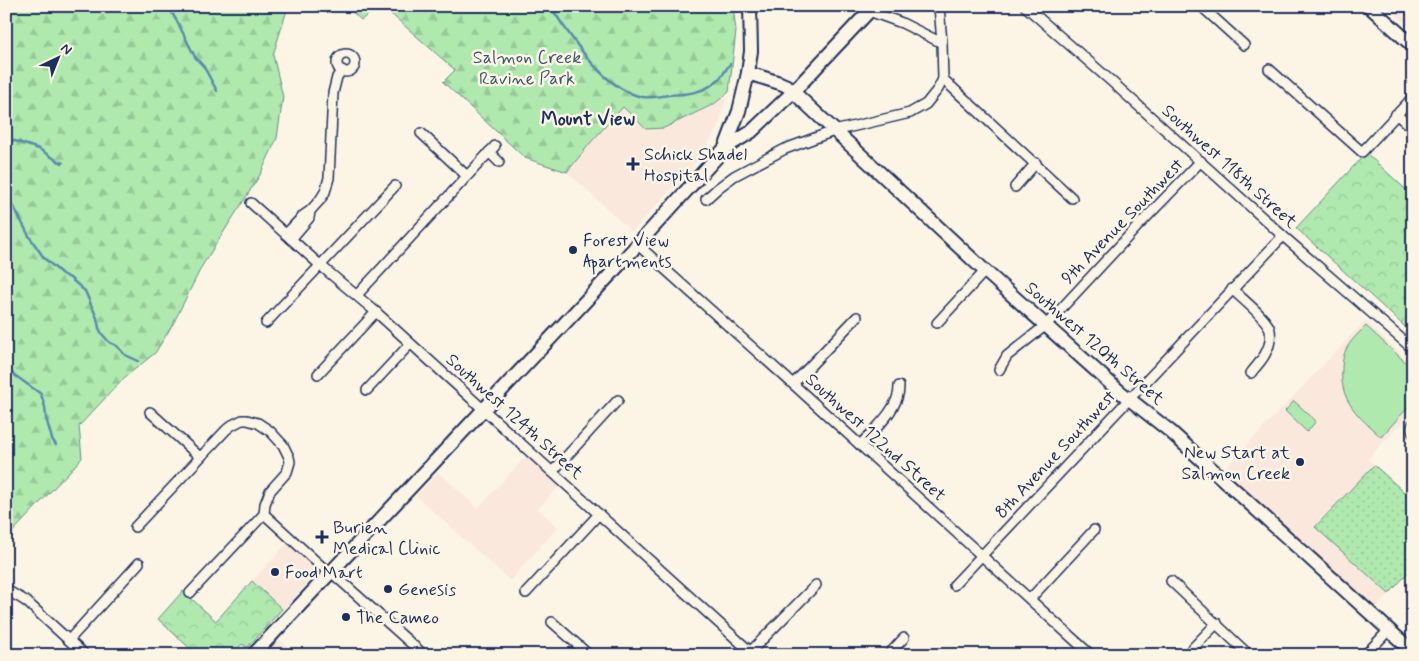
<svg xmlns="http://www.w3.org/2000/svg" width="1419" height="661" viewBox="0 0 1419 661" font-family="Mynerve,sans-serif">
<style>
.built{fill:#fbe8dc}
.grass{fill:#afe9ae;stroke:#658c86}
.forest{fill:url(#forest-firs);stroke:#658c86}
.park{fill:url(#park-crowns);stroke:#658c86}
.garden{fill:url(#garden-dots);stroke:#658c86}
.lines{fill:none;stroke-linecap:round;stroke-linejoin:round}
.stream{stroke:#598bae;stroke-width:2.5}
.street-casing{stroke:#1b2f5e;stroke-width:12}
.secondary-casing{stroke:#1b2f5e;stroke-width:16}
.street{stroke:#fcf5e5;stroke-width:9}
.secondary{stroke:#fcf5e5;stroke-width:12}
.poi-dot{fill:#1b2f5e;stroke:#fcf5e5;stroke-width:2}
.labels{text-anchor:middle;stroke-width:5;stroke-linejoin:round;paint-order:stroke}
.park-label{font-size:18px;fill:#39546e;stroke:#fcf5e5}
.poi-label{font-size:18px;fill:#1b2f5e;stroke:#fcf5e5;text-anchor:start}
.street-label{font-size:18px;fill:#1b2f5e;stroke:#fcf5e5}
.neighbourhood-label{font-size:19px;font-weight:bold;fill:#1b2f5e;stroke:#fcf5e5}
</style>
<defs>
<pattern id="forest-firs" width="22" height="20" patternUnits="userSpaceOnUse" patternTransform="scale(1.25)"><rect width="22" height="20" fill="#afe9ae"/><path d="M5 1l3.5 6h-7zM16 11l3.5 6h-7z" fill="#96c898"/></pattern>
<pattern id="park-crowns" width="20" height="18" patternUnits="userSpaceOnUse" patternTransform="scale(1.25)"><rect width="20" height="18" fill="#afe9ae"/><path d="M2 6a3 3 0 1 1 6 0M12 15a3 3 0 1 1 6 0" fill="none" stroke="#96c898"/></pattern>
<pattern id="garden-dots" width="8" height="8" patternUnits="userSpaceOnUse" patternTransform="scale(1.25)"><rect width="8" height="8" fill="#afe9ae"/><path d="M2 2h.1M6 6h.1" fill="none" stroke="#96c898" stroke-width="1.8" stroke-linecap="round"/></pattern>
</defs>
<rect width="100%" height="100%" fill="#fcf5e5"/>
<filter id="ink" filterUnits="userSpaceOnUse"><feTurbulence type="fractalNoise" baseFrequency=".02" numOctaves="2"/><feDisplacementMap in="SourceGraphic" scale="10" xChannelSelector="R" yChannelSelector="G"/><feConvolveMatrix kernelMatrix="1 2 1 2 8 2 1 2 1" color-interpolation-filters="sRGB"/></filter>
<g filter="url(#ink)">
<g class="built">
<path d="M1386 6H1413V31Z"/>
<path d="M727 93 719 125 700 157 632 232 567 172 592 141 623 107 646 129 664 128 714 104Z"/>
<path d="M1365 321 1413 365V410L1368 459 1413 500V567L1376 609 1308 549 1224 469Z"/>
<path d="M526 456 559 486 538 509 558 527 510 581 416 496 438 472 478 508Z"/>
<path d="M288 542 313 565 315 570 314 576 283 610 252 581Z"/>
<path d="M279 639 296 655H265Z"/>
</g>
<g class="grass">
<path d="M1366 326 1413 369V402L1381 437C1359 417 1339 401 1342 369 1342 361 1344 352 1348 346 1352 339 1360 332 1366 326Z"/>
<path d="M1294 401 1316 421 1307 432 1285 411Z"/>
</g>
<g class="forest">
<path d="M6 6H297L287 10 273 55 283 97 277 138 260 175 202 266 173 324 155 353 124 378 79 426 82 458 6 539Z"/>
<path d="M346 6H380L361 20Z"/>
<path d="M382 6H733L736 31 729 92 714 104 664 128 646 129 623 107 592 141 567 172 525 158 443 82 455 70Z"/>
</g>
<g class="park">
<path d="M1366 153 1413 196V334L1296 228Z"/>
<path d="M252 581 282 609 247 648 242 644 232 655H197L158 619 183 591 216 621Z"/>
</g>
<path class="garden" d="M1374 465 1413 500V567L1389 594 1315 527Z"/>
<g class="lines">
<g class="stream">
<path d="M168 6 179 25 195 57 204 67 217 91"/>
<path d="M549 6C556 13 559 20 565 28 583 54 610 91 643 97 651 98 661 96 669 95 688 94 705 93 719 79 723 75 726 69 730 64"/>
<path d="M6 138 39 149 58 161 63 163"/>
<path d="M6 196 16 211 29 236 44 258 62 274 70 278 85 291 97 318 99 328 102 334 109 342 117 346 125 355 138 361"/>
<path d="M6 369 41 394 45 407 46 418 52 439 56 445"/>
</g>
<g class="street-casing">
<g id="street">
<path d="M863 6 869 11 902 23 942 43"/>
<path d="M1025 6 1111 81 1283 236 1413 349"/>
<path d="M1201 6 1244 45"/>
<circle cx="346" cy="63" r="9"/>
<path d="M1269 69 1362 152 1413 97"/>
<path d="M943 79 1072 198"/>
<path d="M1396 114 1413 129"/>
<path d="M421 133 467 176"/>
<path d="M489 152 499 162"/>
<path d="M1015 187 1036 163"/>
<path d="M706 199 718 188 734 176 785 149 834 131 910 113 926 104 938 89 943 79 942 43 939 6"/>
<path d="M251 203 320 265 376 312 754 655"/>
<path d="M286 234 304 215 310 211 320 200 325 192 329 178 333 93 337 77 342 70"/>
<path d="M291 239 309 218 310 211"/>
<path d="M638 245 793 384 1091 655"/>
<path d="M1232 289C1241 298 1268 319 1270 330 1271 336 1270 345 1267 350 1264 359 1257 365 1251 373"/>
<path d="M357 295 495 146"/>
<path d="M266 323 395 186"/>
<path d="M937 323 985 271"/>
<path d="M999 370 1007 356 1046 325 1138 226 1201 161"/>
<path d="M318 374 376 312"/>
<path d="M793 384 857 317"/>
<path d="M367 390 410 344"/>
<path d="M150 412 200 457"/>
<path d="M1413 424 1412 428 1413 433"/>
<path d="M860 445C875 429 900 408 899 386"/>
<path d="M553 471 618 400"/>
<path d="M264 514 321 566 331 572 424 655"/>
<path d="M135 527 226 430 232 425 242 420H247L258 423 270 431 283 445 289 457 290 462 287 472 270 491 265 504 264 514 190 593"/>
<path d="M1171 581 1249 655"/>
<path d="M954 585 1283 236"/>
<path d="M6 589C13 595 21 597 28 603L85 655"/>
<path d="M526 593 599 514"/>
<path d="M1030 599 1094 530"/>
<path d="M552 622 589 655"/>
<path d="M69 640 139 563"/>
<path d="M751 651 816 585"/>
<path d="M888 655 904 638"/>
<path d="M1186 655 1217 623"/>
<path d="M1365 655 1388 631"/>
</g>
</g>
<g class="secondary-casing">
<g id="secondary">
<path d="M1369 6 1413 46"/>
<path d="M748 73 780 83 787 86 985 271 1119 391 1171 432 1413 652"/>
<path d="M725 148 751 132 793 92 874 6"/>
<path d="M253 655 609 276 725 148 739 111 748 73 751 51 750 6"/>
</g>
</g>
<use href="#street" class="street"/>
<use href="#secondary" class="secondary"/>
</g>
</g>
<g class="poi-dot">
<path d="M630.5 156.5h5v5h5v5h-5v5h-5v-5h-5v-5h5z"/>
<circle cx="573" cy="250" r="5"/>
<circle cx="1300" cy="462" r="5"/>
<path d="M319.5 529.5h5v5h5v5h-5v5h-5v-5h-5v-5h5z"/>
<circle cx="275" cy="572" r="5"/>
<circle cx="388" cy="589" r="5"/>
<circle cx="346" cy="617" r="5"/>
</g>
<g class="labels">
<g class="park-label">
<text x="527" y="63">Salmon Creek<tspan x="527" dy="21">Ravine Park</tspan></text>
</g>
<g class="poi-label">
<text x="644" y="160">Schick Shadel<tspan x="644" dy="21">Hospital</tspan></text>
<text x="583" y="246">Forest View<tspan x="583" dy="21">Apartments</tspan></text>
<text x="1290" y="458" text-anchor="end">New Start at<tspan x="1290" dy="21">Salmon Creek</tspan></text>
<text x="333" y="533">Burien<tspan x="333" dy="21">Medical Clinic</tspan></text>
<text x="285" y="578">Food Mart</text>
<text x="398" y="595">Genesis</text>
<text x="356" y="623">The Cameo</text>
</g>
<g class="street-label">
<text transform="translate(1230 166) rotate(42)" y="6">Southwest 118th Street</text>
<text transform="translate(1122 221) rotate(-46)" y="6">9th Avenue Southwest</text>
<text transform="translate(1095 343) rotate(41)" y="6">Southwest 120th Street</text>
<text transform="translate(515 416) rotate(42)" y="6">Southwest 124th Street</text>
<text transform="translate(876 437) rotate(42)" y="6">Southwest 122nd Street</text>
<text transform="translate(1055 454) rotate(-47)" y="6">8th Avenue Southwest</text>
</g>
<g class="neighbourhood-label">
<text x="588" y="125">Mount View</text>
</g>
</g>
<rect width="1419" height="661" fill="none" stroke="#fcf5e5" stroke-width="25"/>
<rect x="12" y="12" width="1394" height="636" fill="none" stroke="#1b2f5e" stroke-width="2" filter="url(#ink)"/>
<g transform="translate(58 58) rotate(43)" stroke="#fcf5e5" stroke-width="4" paint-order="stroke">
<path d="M0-4L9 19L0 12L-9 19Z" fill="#1b2f5e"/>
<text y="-8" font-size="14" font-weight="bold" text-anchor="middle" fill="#1b2f5e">N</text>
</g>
</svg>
